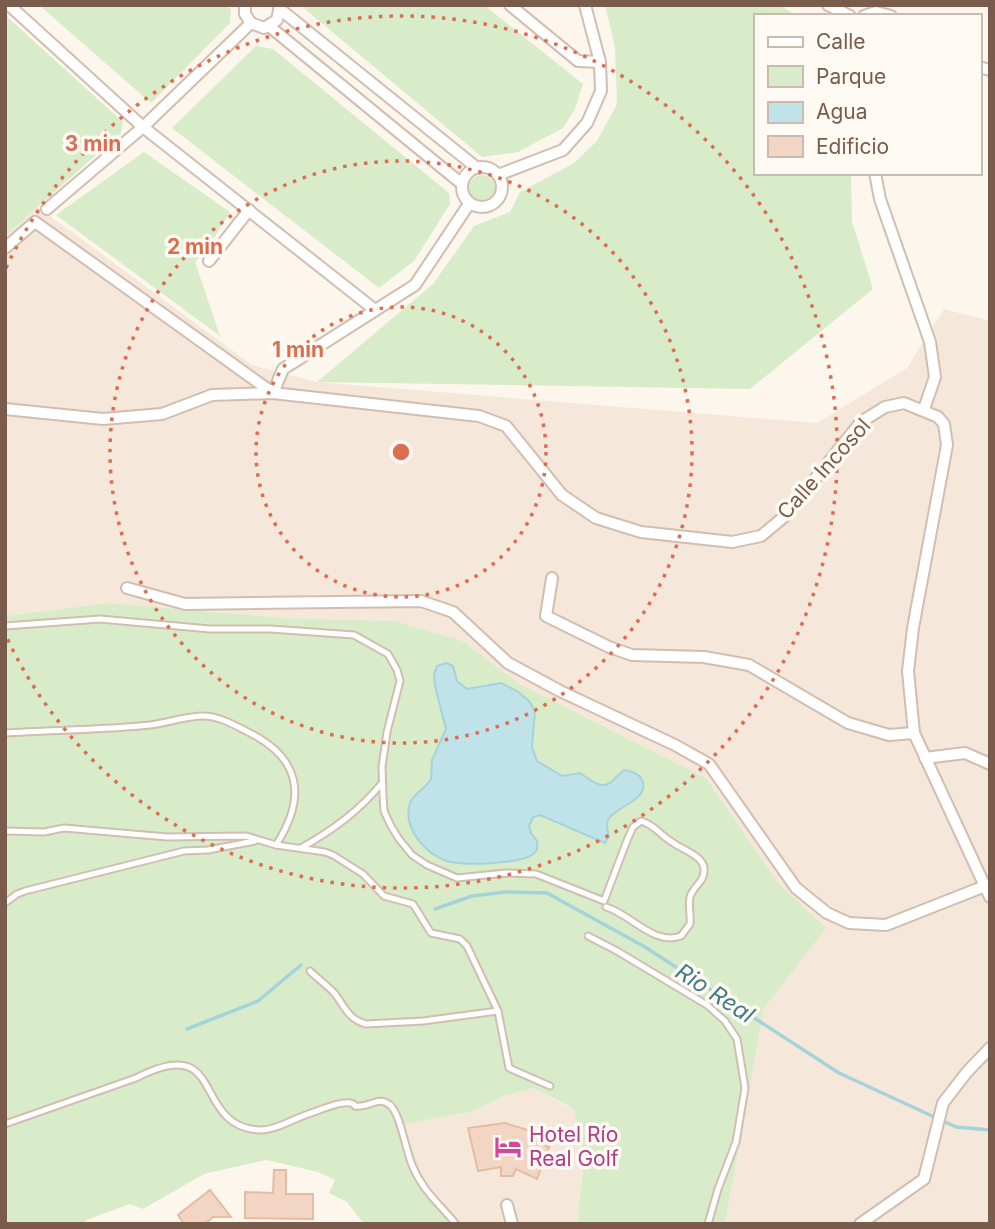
<svg xmlns="http://www.w3.org/2000/svg" width="995" height="1229" viewBox="0 0 995 1229" font-family="Inter,sans-serif">
<style>
.residential{fill:#f5e8da}
.green{fill:#d8ecc9}
.water{fill:#bfe3e8;stroke:#a5d3da;stroke-width:2}
.lines{fill:none;stroke-linecap:round;stroke-linejoin:round}
.stream{stroke:#a5d3da;stroke-width:3.5}
.building{fill:#f3d5c3;stroke:#e6bba3;stroke-width:2}
.service-casing{stroke:#d1beb0;stroke-width:9}
.minor-casing{stroke:#d1beb0;stroke-width:14}
.service{stroke:#fff;stroke-width:5}
.minor{stroke:#fff;stroke-width:10}
.ring{fill:none;stroke:#dc6d51;stroke-width:3.5;stroke-dasharray:3.5 7}
.labels{text-anchor:middle;stroke-width:7;stroke-linejoin:round;paint-order:stroke}
.street-label{font-size:21px;fill:#7a5c4d;stroke:#fffaf3}
.hotel-label{font-size:21px;fill:#b23c85;stroke:#fffaf3;text-anchor:start}
.water-label{font-size:23px;font-style:italic;fill:#437c86;stroke:#fffaf3}
.centre{fill:#dc6d51;stroke:#fffaf3;stroke-width:3.5}
.ring-label{font-size:21px;text-anchor:middle;font-weight:bold;fill:#dc6d51;stroke:#fffaf3;stroke-width:7;stroke-linejoin:round;paint-order:stroke}
</style>
<rect width="100%" height="100%" fill="#fdf6ec"/>
<g class="residential">
<path d="M38 207 252 365 317 382 817 423 907 368 944 309 990 321V1224H725L764 1008 825 928 779 884 706 778 518 683 463 641 394 621 284 618 108 603 5 616V236Z"/>
<path d="M533 1088 574 1110 584 1161 577 1224H457L426 1186 402 1124 471 1112 504 1096Z"/>
</g>
<g class="green">
<path d="M39 5H226L231 9 230 23 151 103Z"/>
<path d="M300 5H484L583 84 575 109 563 128 518 152 482 157Z"/>
<path d="M605 5H779L797 16H755V173H851L852 221 873 289 750 389 317 382 433 284 474 226 510 212 520 192 574 163 597 141 617 104 615 47Z"/>
<path d="M5 15 123 122 121 133 5 236Z"/>
<path d="M256 46 273 49 449 193 450 204 414 261 379 288 172 128Z"/>
<path d="M144 152 230 212 210 245 195 262 220 336 56 215Z"/>
<circle cx="482" cy="188" r="13"/>
<path d="M108 603 284 618 394 621 463 641 518 683 706 778 779 884 826 928 764 1008 725 1224H577L584 1161 574 1110 567 1105 533 1088 504 1096 471 1112 403 1124 426 1186 457 1224H364L347 1202 329 1193 335 1180 318 1172 266 1160 204 1174 143 1209 130 1204 86 1220V1224H5V616Z"/>
</g>
<path class="water" d="M446 663 453 666 457 681 467 689 501 683 517 691 529 701 535 711 532 747 537 761 562 776 580 773C589 778 601 791 611 782 616 778 619 774 624 770 631 771 639 773 642 780 650 801 615 806 608 820 606 825 607 830 609 836L605 843 540 815 533 817 529 826 531 833 537 841C538 847 538 851 532 855 517 864 464 866 447 861 425 854 402 827 410 803 414 793 426 788 431 779L432 760 446 729 435 686 434 674 437 666Z"/>
<g class="lines">
<g class="stream">
<path d="M435 909 472 896 506 892 547 893 645 947 839 1073 956 1127 990 1130"/>
<path d="M187 1029 258 1001 301 965"/>
</g>
</g>
<g class="building">
<path d="M505 1123 547 1136 542 1144 549 1147 537 1179 516 1169 513 1176H501V1167L478 1171 468 1128Z"/>
<path d="M274 1170H286V1194H313V1219L245 1218V1192L273 1193Z"/>
<path d="M210 1190 231 1217H213L205 1224H184L178 1215Z"/>
</g>
<g class="lines">
<g class="service-casing">
<g id="service">
<path d="M5 626 100 619 210 629H271L354 635 388 654 397 670 400 681 387 732 382 767 383 795 384 811 391 826 399 839 412 855 427 865 457 878 506 873 536 874 604 901 628 838 633 827 641 821C655 825 660 835 672 842 685 852 712 857 702 879 698 885 692 890 690 897 688 905 691 916 690 924L681 936C653 946 631 914 606 907"/>
<path d="M5 733C53 730 102 730 150 725 166 723 187 716 203 716 219 716 234 725 248 732 301 758 307 797 276 845"/>
<path d="M5 831 44 832 64 828 167 837 246 836 276 845 325 852 333 855 363 874 384 896 413 904 431 933 460 939 467 946 498 1011"/>
<path d="M301 848C333 830 359 811 382 783"/>
<path d="M5 903 17 894 25 891 184 851 208 850 255 841"/>
<path d="M588 936 617 951 707 1005 725 1021 737 1039 745 1088 736 1142 718 1189 708 1224"/>
<path d="M310 971C318 979 328 986 335 994 345 1007 349 1020 366 1024L423 1021 498 1011 509 1068 550 1086"/>
<path d="M5 1124 136 1078C227 1031 191 1125 258 1130 276 1131 296 1117 314 1112 322 1109 341 1101 350 1103 359 1105 350 1107 360 1106 371 1106 379 1096 390 1105 400 1113 406 1151 412 1165 424 1193 438 1202 456 1224"/>
</g>
</g>
<g class="minor-casing">
<g id="minor">
<path d="M9 5 143 127 375 310"/>
<path d="M245 5V14L251 23 264 28 277 20 280 5"/>
<path d="M510 5 578 61 600 62"/>
<path d="M828 5 850 16"/>
<path d="M281 10 477 168"/>
<path d="M864 16 876 12 891 16"/>
<path d="M269 26 462 184"/>
<path d="M979 67 990 70"/>
<circle cx="482" cy="187" r="20"/>
<path d="M875 173 880 199 930 342 935 377 924 409"/>
<path d="M498 175 563 150 587 123 601 91 600 62 585 5"/>
<path d="M47 209 143 127 251 23"/>
<path d="M5 248 35 222 273 393 283 369 415 285 469 204"/>
<path d="M209 261 249 210"/>
<path d="M5 409 103 419 162 414 212 395 273 393 479 416 506 426 562 495 596 518 641 532 732 542 761 536 785 516 861 422 885 407 904 403 938 417 944 424 947 445 913 628 908 671 914 733 990 897"/>
<path d="M552 578 546 616 609 647 632 655 704 657 749 665 848 723 889 735 914 733"/>
<path d="M127 588 185 604 421 601 453 612 508 663 560 691 675 745 709 764 796 888 827 913 849 923 886 925 985 886"/>
<path d="M925 758 965 753 990 764"/>
<path d="M507 1205 512 1224"/>
<path d="M860 1224 924 1179 943 1103 967 1072 990 1048"/>
</g>
</g>
<use href="#service" class="service"/>
<use href="#minor" class="minor"/>
</g>
<g class="ring">
<circle cx="401" cy="452" r="145"/>
<circle cx="401" cy="452" r="291"/>
<path d="M6 268A436 436 0 1 1 6 636"/>
</g>
<defs>
<g id="hotel-bare" transform="scale(2.1)"><path d="M-6-4.5h1.5V1H6V5H4.5V3h-9V5H-6ZM-4 0a1.8 1.8 0 1 1 3.6 0ZM.5 0V-2.5h3Q6-2.5 6 0Z" fill="#d1479c" stroke="#fffaf3" stroke-width="2.5" paint-order="stroke"/></g>
</defs>
<g fill-rule="evenodd">
<use href="#hotel-bare" x="508" y="1147"/>
</g>
<g class="labels">
<g class="street-label">
<text transform="translate(824 469) rotate(-48)" y="7">Calle Incosol</text>
</g>
<g class="hotel-label">
<text x="529" y="1142">Hotel Río<tspan x="529" dy="24">Real Golf</tspan></text>
</g>
<g class="water-label">
<text transform="translate(715 993) rotate(33)" y="8">Rio Real</text>
</g>
</g>
<circle cx="401" cy="452" r="10" class="centre"/>
<g class="ring-label">
<text x="93" y="151">3 min</text>
<text x="195" y="254">2 min</text>
<text x="298" y="357">1 min</text>
</g>
<rect width="995" height="1229" fill="none" stroke="#7a5c4d" stroke-width="14"/>
<rect x="754" y="14" width="228" height="161" fill="#fffaf3" stroke="#cabbb1" stroke-width="2"/>
<rect x="768" y="37" width="35" height="10" fill="#ffffff" stroke="#cabbb1" stroke-width="2"/>
<text x="816" y="49" font-size="21" fill="#7a5c4d">Calle</text>
<rect x="768" y="66" width="35" height="21" fill="#d8ecc9" stroke="#cabbb1" stroke-width="2"/>
<text x="816" y="84" font-size="21" fill="#7a5c4d">Parque</text>
<rect x="768" y="102" width="35" height="21" fill="#bfe3e8" stroke="#cabbb1" stroke-width="2"/>
<text x="816" y="119" font-size="21" fill="#7a5c4d">Agua</text>
<rect x="768" y="136" width="35" height="21" fill="#f3d5c3" stroke="#cabbb1" stroke-width="2"/>
<text x="816" y="154" font-size="21" fill="#7a5c4d">Edificio</text>
</svg>
